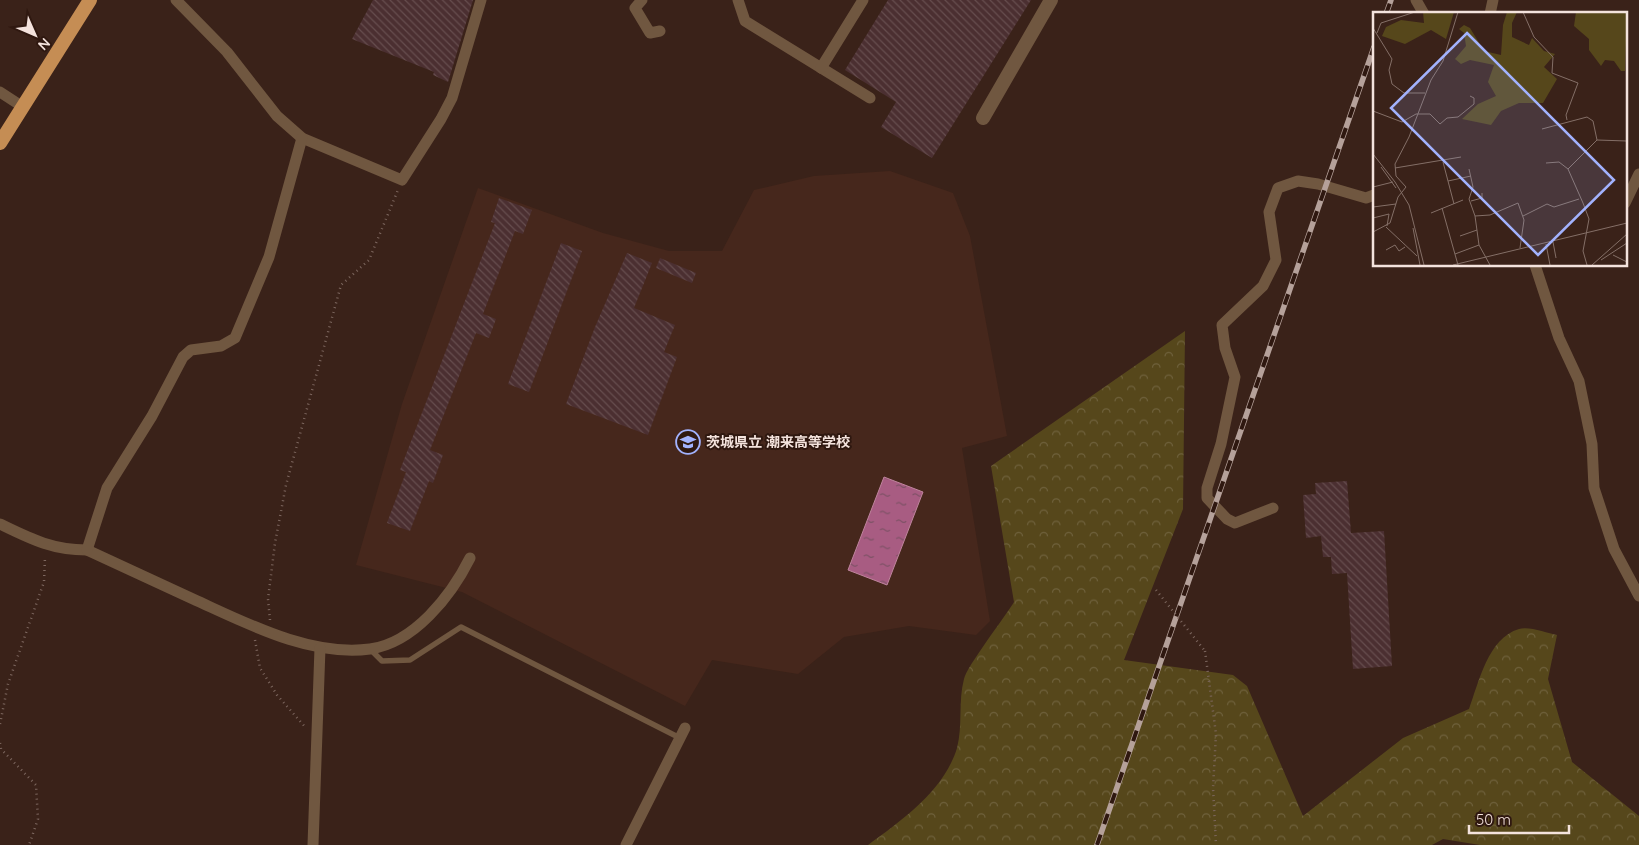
<svg xmlns="http://www.w3.org/2000/svg" width="1639" height="845" viewBox="0 0 1639 845" font-family="Quicksand,'Noto Sans JP',sans-serif">
<style>
.built{fill:#46271c}
.forest{fill:url(#forest-crowns)}
.water{fill:url(#water-ripples);stroke:#bf849d}
.building{fill:url(#building-back-hatch)}
.lines{fill:none;stroke-linecap:round;stroke-linejoin:round}
.path{stroke:#7d675f;stroke-width:2.5;stroke-dasharray:1 4;stroke-linecap:butt}
.service{stroke:#705740;stroke-width:5.5}
.minor{stroke:#705740;stroke-width:11}
.tertiary{stroke:#705740;stroke-width:14}
.trunk{stroke:#c58d54;stroke-width:14}
.rail-casing{stroke:#b5a19a;stroke-width:5.5}
.rail{stroke:#2f1810;stroke-width:4;stroke-dasharray:11;stroke-linecap:butt}
.path-bridge{stroke:#7d675f;stroke-width:2.5;stroke-dasharray:1 4;stroke-linecap:butt}
.labels{text-anchor:middle;stroke-width:4;stroke-linejoin:round;paint-order:stroke}
.poi-label{font-size:14px;font-weight:bold;fill:#f4e3dd;stroke:#2f1810;text-anchor:start}
.inset-road{fill:none;stroke:#846f67;stroke-width:1}
.view{fill:#a2b2fd;fill-opacity:0.15;stroke:#a2b2fd;stroke-width:2.5}
.inset-edge{fill:none;stroke:#f4e3dd;stroke-width:2.5}
</style>
<defs>
<pattern id="forest-crowns" width="20" height="18" patternUnits="userSpaceOnUse" patternTransform="scale(1.25)"><rect width="20" height="18" fill="#56471b"/><path d="M2 6a3 3 0 1 1 6 0M12 15a3 3 0 1 1 6 0" fill="none" stroke="#6f613c"/></pattern>
<pattern id="water-ripples" width="26" height="14" patternUnits="userSpaceOnUse" patternTransform="scale(1.25)"><rect width="26" height="14" fill="#a85c82"/><path d="M2 4q2-2 4 0t4 0M15 11q2-2 4 0t4 0" fill="none" stroke="#7d5165"/></pattern>
<pattern id="building-back-hatch" width="6" height="6" patternUnits="userSpaceOnUse" patternTransform="scale(1.25)"><rect width="6" height="6" fill="#4b2f31"/><path d="M-1 5l2 2M0 0l6 6M5-1l2 2" fill="none" stroke="#664d4e"/></pattern>
</defs>
<rect width="100%" height="100%" fill="#3a2219"/>
<path class="built" d="M890 171 953 193 970 236 1007 436 962 448 990 621 976 635 909 626 844 637 798 674 712 660 685 706 462 592 356 565 402 404 478 188 603 233 669 251H722L754 190 814 176Z"/>
<path class="forest" d="M1185 331 1183 509 1124 660 1233 675 1247 686 1303 816 1403 738 1469 709C1479 682 1488 638 1519 629 1529 626 1547 633 1557 635L1548 679 1572 762 1639 816V845H1480L1443 839 1432 845H868C902 820 944 791 957 748 963 726 958 701 964 679 967 666 1005 617 1014 602L991 466Z"/>
<path class="water" d="M884 477 923 492 887 585 848 570Z"/>
<g class="building">
<path d="M373 0H473L448 82 433 75 434 72 352 39Z"/>
<path d="M888 0H1031L932 158 881 127 896 102 845 70Z"/>
<path d="M499 198 532 210 523 234 515 231 483 314 496 319 489 338 476 333 430 450 443 455 433 483 429 481 410 531 387 523 406 472 400 470 495 223 491 222Z"/>
<path d="M561 243 582 251 529 392 508 384Z"/>
<path d="M627 253 652 263 634 308 675 325 664 352 677 357 648 435 566 404 595 327Z"/>
<path d="M660 258 696 273 692 283 656 268Z"/>
<path d="M1347 481 1351 533 1384 531 1392 666 1353 669 1347 573 1332 574 1331 557H1323L1321 536 1306 538 1303 495 1316 494 1315 483Z"/>
</g>
<g class="lines">
<g class="path">
<path d="M270 620 268 599 275 543 286 485 341 285 369 260 398 190"/>
<path d="M255 640 260 668 277 695 306 728"/>
<path d="M1205 651 1216 734 1213 788 1216 845"/>
<path d="M0 724 8 684 44 582 45 557"/>
<path d="M0 743 1 749 36 785 38 819 29 845"/>
</g>
<path class="service" d="M370 649 382 661 410 660 461 627 680 738"/>
<g class="minor">
<path d="M176 0 227 52 277 116 302 138 402 180 441 119 452 98 481 0"/>
<path d="M642 0 635 8 650 33 660 31"/>
<path d="M738 0 745 21 870 98"/>
<path d="M1416 0 1424 14"/>
<path d="M1490 14 1493 0"/>
<path d="M821 68 863 0"/>
<path d="M0 92 23 107"/>
<path d="M1625 203 1639 174"/>
<path d="M1535 265 1559 338 1579 381 1592 444 1594 488 1614 549 1639 596"/>
<path d="M1273 508 1235 523 1227 519 1207 498V488L1221 444 1235 377 1225 348 1222 325 1263 286 1276 260 1269 212 1278 188 1298 181 1318 184 1366 198 1374 195"/>
<path d="M0 524C31 539 52 550 87 550 122 566 158 583 193 599 246 623 310 657 370 649 414 643 451 596 470 558"/>
<path d="M87 550 107 488 152 416 183 357 191 350 221 346 235 338 269 257 302 138"/>
<path d="M313 845 320 648"/>
<path d="M626 845 685 728"/>
</g>
<path class="tertiary" d="M983 118 1051 0"/>
<path class="trunk" d="M0 143 90 0"/>
<g class="rail-casing">
<g id="rail">
<path d="M1386 14 1391 0"/>
<path d="M1097 845 1374 47"/>
</g>
</g>
<use href="#rail" class="rail"/>
<path class="path-bridge" d="M1156 590 1205 651"/>
</g>
<defs>
<g id="school-ring" transform="scale(1.25)"><circle r="9.5" fill="#2f1810" stroke="#a2b2fd" stroke-width="1.5"/><path d="M0-5L7-2L0 1L-7-2ZM-4 1L0 2.5L4 1V4Q0 6-4 4Z" fill="#a2b2fd"/></g>
</defs>
<g fill-rule="evenodd">
<use href="#school-ring" x="688" y="442"/>
</g>
<g class="labels">
<g class="poi-label">
<text x="706" y="447">茨城県立 潮来高等学校</text>
</g>
</g>
<g transform="translate(1373 12)">
<rect width="254" height="254" fill="#3a2219"/>
<path d="M50 0H81L73 27 58 18 32 32 9 24 13 15 28 8 51 11ZM134 0H144L139 11V25L156 33 159 26 171 39 182 42 171 55 184 67 170 91H146L128 99 118 113 89 107 105 92 123 84 115 70 121 53 97 48 88 52 82 47 93 34 91 21 86 17 91 13 97 16 111 39 128 43 130 13ZM203 0H254L252 59H248L241 49 232 48 228 54 216 38V27L201 14Z" fill="#56471b"/>
<path class="inset-road" d="M150 0 161 25 180 45 179 61 205 71 193 103 194 108M0 16 19 47 16 58 19 72 31 81H52M4 21 8 11 42 0M0 99 29 110 43 102H57L67 112 74 106 85 105 101 92V86L97 84M169 117 214 105 220 109 224 128M0 142 22 170 36 193 51 253M70 150 81 192M173 151 186 150 195 157 210 191 216 207 210 239 214 253M8 155 23 176M22 156 88 145M96 157 100 175 96 187 102 204M195 157 224 128 254 129M75 169 98 164M0 175 20 170M98 189 109 186V181M0 195 23 192M69 196 85 253M58 201 90 188M150 204 174 192 181 195 206 187M0 206 16 202 14 214M13 215 44 244M40 216 47 253M0 220 17 211 25 185 33 175 23 164 22 152 36 125 58 68 70 49 85 0M87 224 104 218M180 230 183 246M173 232 177 253M13 238 22 233 26 239 32 235M82 242 106 233M240 243 254 250M228 248 254 231M80 253 254 211M117 253 106 233 102 204 117 203 145 191 151 208 147 236M219 253 254 222"/>
<path class="view" d="M94 21 241 168 165 243 18 96Z"/>
<rect width="254" height="254" class="inset-edge"/>
</g>
<g transform="translate(35 35) rotate(135)" stroke="#2f1810" stroke-width="4" paint-order="stroke">
<path d="M0-4L9 19L0 12L-9 19Z" fill="#f4e3dd"/>
<text y="-8" font-size="14" font-weight="bold" text-anchor="middle" fill="#f4e3dd">N</text>
</g>
<path d="M1469 825v8h100v-8" fill="none" stroke="#f4e3dd" stroke-width="2.5"/>
<text x="1476" y="825" font-size="15" fill="#f4e3dd" stroke="#2f1810" stroke-width="4" paint-order="stroke">50 m</text>
</svg>
